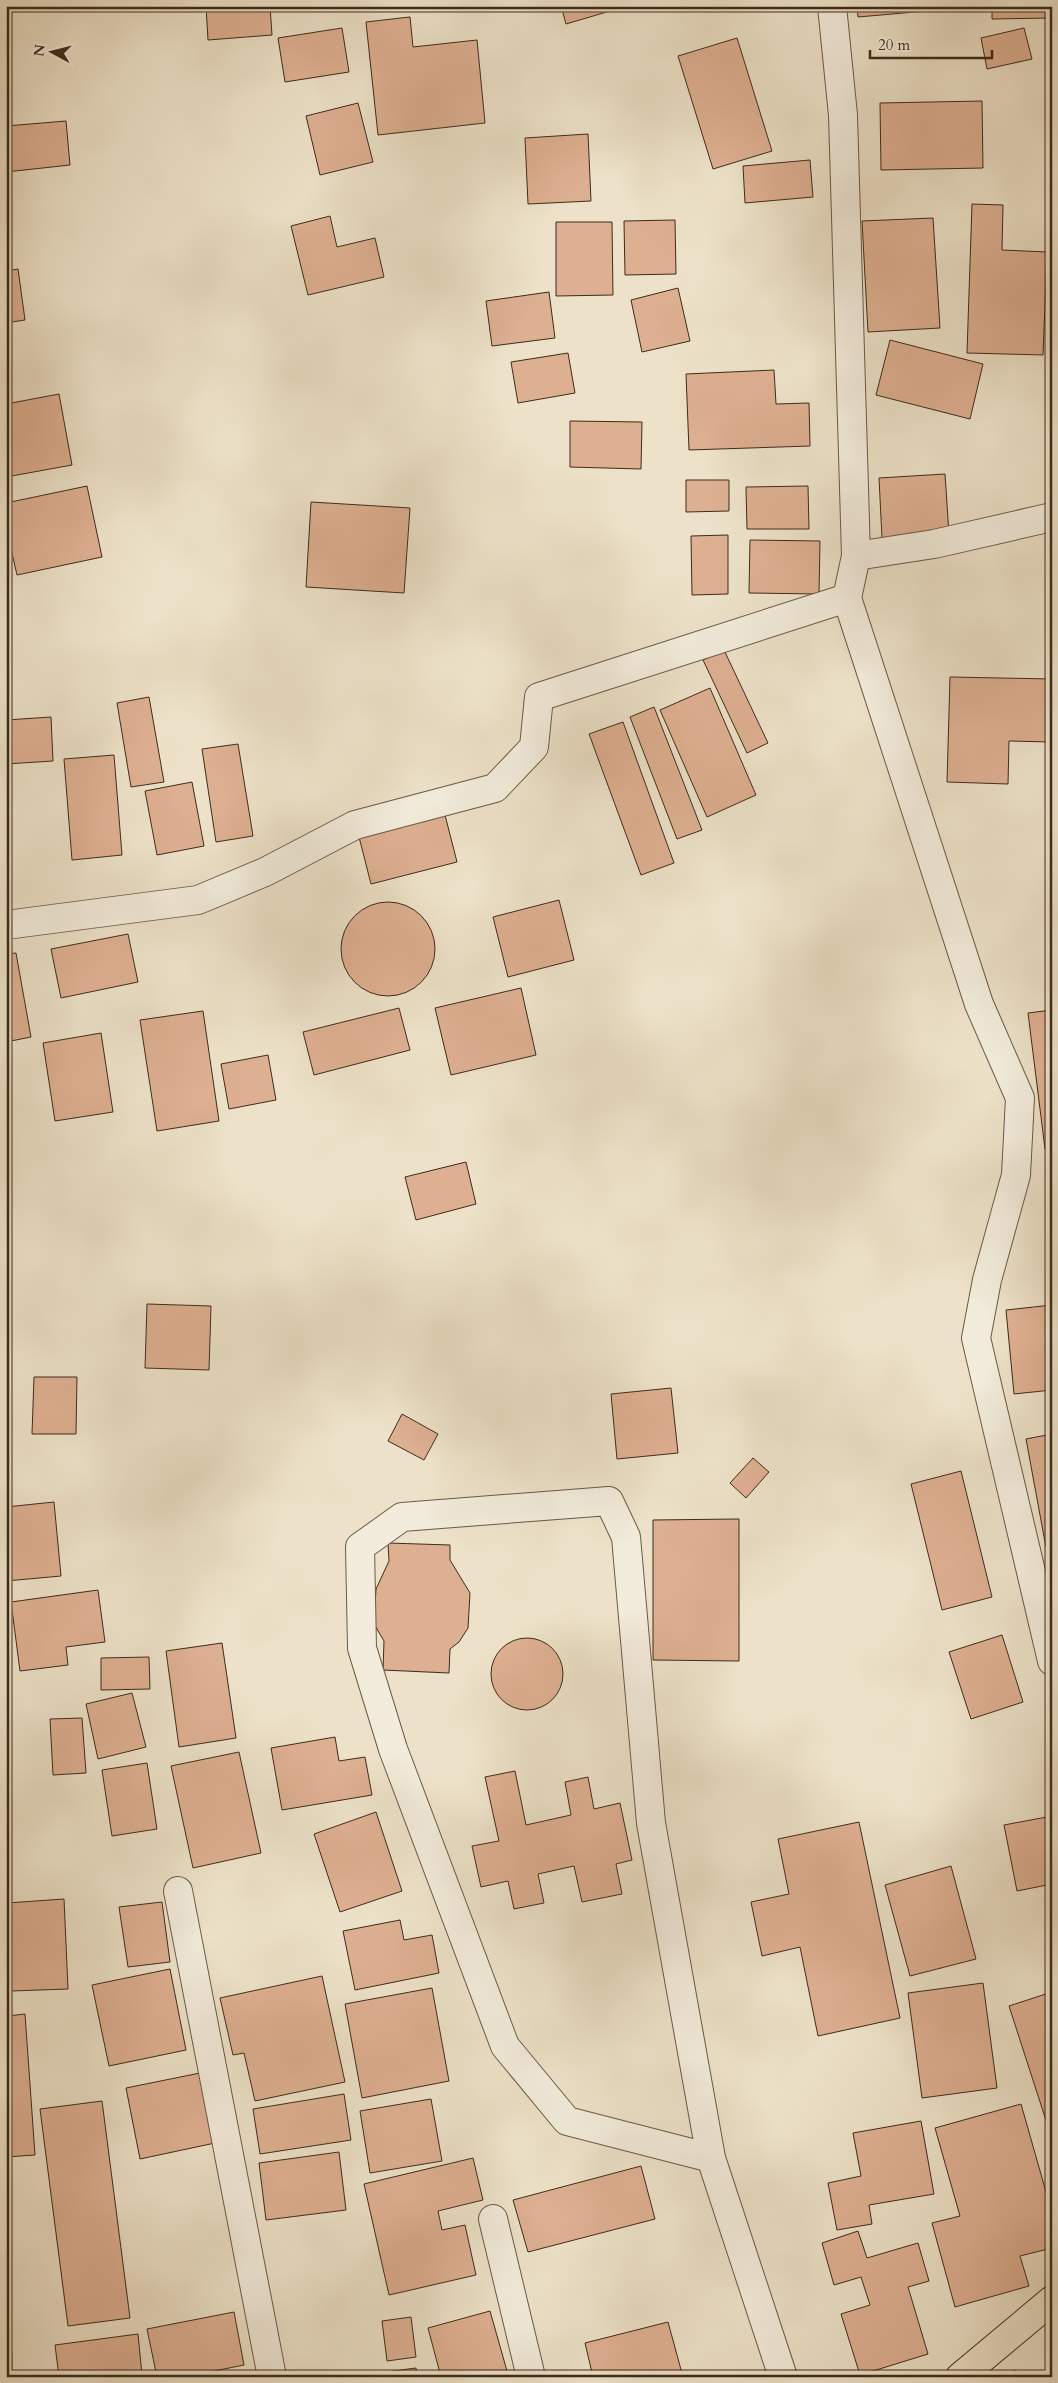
<svg xmlns="http://www.w3.org/2000/svg" width="1058" height="2383" viewBox="0 0 1058 2383" font-family="Cardo,serif">
<style>
.building{fill:#deb092;stroke:#3e2b1a}
.lines{fill:none;stroke-linecap:round;stroke-linejoin:round}
.minor-casing{stroke:#6a5946;stroke-width:30}
.highway-casing{stroke:#3e2b1a;stroke-width:30}
.minor{stroke:#f3ecdc;stroke-width:28}
.highway{stroke:#ede2c9;stroke-width:28}
</style>
<rect width="100%" height="100%" fill="#ede2c9"/>
<filter id="stains"><feTurbulence type="fractalNoise" baseFrequency=".004" numOctaves="4"/><feColorMatrix values="0 0 0 0 .2 0 0 0 0 .09 0 0 0 0 .02 0 0 0 .5 -.17"/></filter>
<radialGradient id="worn" r=".72"><stop offset=".6" stop-color="#630" stop-opacity="0"/><stop offset="1" stop-color="#630" stop-opacity=".3"/></radialGradient>
<g class="building">
<path d="M206 6H270L272 35 208 40Z"/>
<path d="M561 6H616L617 9 566 24Z"/>
<path d="M857 6H926V11L858 17Z"/>
<path d="M992 6H1050V18L992 19Z"/>
<path d="M410 17 413 47 477 40 485 123 378 135 366 22Z"/>
<path d="M342 28 349 72 285 82 278 38Z"/>
<path d="M1024 28 1032 59 987 69 981 38Z"/>
<path d="M737 38 772 151 713 169 678 56Z"/>
<path d="M982 101 983 168 881 170 880 103Z"/>
<path d="M358 103 373 162 320 175 306 116Z"/>
<path d="M66 121 70 165 6 172V126Z"/>
<path d="M588 134 591 201 528 204 525 138Z"/>
<path d="M810 160 813 197 745 203 743 166Z"/>
<path d="M972 204 1003 205 1002 250 1047 252 1043 355 967 353Z"/>
<path d="M330 216 337 247 375 238 384 277 308 295 291 226Z"/>
<path d="M933 218 940 328 868 332 862 221Z"/>
<path d="M675 220 676 274 625 275 624 221Z"/>
<path d="M556 222H612L613 295 556 296Z"/>
<path d="M18 269 25 320 6 323V271Z"/>
<path d="M678 288 690 341 642 352 631 300Z"/>
<path d="M549 292 555 338 492 346 486 301Z"/>
<path d="M890 340 983 364 970 419 876 395Z"/>
<path d="M568 353 575 393 518 403 511 362Z"/>
<path d="M774 370 776 404 809 403 810 446 689 450 686 374Z"/>
<path d="M59 394 72 465 6 477V404Z"/>
<path d="M570 421 642 422 641 469 570 467Z"/>
<path d="M945 474 949 534 882 538 879 478Z"/>
<path d="M686 480H729V511L686 512Z"/>
<path d="M87 486 102 557 17 575 6 527V503Z"/>
<path d="M808 486 809 529H747L746 487Z"/>
<path d="M311 502 410 508 404 593 306 587Z"/>
<path d="M728 535V594L692 595 691 536Z"/>
<path d="M750 540 820 541 819 594 749 593Z"/>
<path d="M724 650 768 743 747 753 703 660Z"/>
<path d="M950 677 1052 679V742L1009 741 1008 784 947 782Z"/>
<path d="M710 688 756 795 707 817 660 710Z"/>
<path d="M149 697 164 782 131 787 117 703Z"/>
<path d="M654 707 702 830 677 839 630 717Z"/>
<path d="M51 717 53 761 6 764V720Z"/>
<path d="M623 722 674 863 641 875 589 734Z"/>
<path d="M238 744 253 836 216 842 202 749Z"/>
<path d="M114 755 122 855 72 860 64 759Z"/>
<path d="M192 782 204 846 157 855 145 791Z"/>
<path d="M445 815 457 862 371 884 359 837Z"/>
<path d="M559 900 574 960 508 977 493 917Z"/>
<circle cx="388" cy="949" r="47"/>
<path d="M128 934 138 982 61 998 51 949Z"/>
<path d="M16 953 31 1037 6 1042V954Z"/>
<path d="M521 988 536 1055 451 1075 435 1008Z"/>
<path d="M399 1008 410 1050 314 1075 303 1032Z"/>
<path d="M1052 1010V1149H1045L1028 1013Z"/>
<path d="M203 1011 219 1121 157 1131 140 1020Z"/>
<path d="M101 1033 113 1112 55 1121 43 1043Z"/>
<path d="M268 1055 276 1100 229 1109 221 1064Z"/>
<path d="M466 1162 476 1204 416 1220 405 1177Z"/>
<path d="M147 1304 211 1306 209 1370 145 1368Z"/>
<path d="M1052 1305V1390L1014 1394 1006 1310Z"/>
<path d="M34 1377H77L76 1434H32Z"/>
<path d="M671 1388 678 1453 617 1459 611 1394Z"/>
<path d="M402 1414 438 1434 424 1460 388 1441Z"/>
<path d="M1052 1434V1580L1026 1439Z"/>
<path d="M753 1458 769 1472 746 1498 730 1483Z"/>
<path d="M961 1471 992 1597 942 1610 911 1484Z"/>
<path d="M54 1502 61 1576 6 1581V1507Z"/>
<path d="M739 1519V1661L653 1660V1520Z"/>
<path d="M388 1543 450 1545V1560L470 1593 468 1628 459 1642 450 1649 449 1673 383 1670 384 1641 374 1624 376 1589 389 1561Z"/>
<path d="M98 1590 105 1642 66 1647 68 1665 20 1671 11 1602Z"/>
<path d="M1002 1635 1023 1702 971 1719 949 1652Z"/>
<circle cx="527" cy="1674" r="36"/>
<path d="M222 1643 236 1738 179 1747 166 1651Z"/>
<path d="M149 1657 150 1689 101 1690V1658Z"/>
<path d="M132 1693 146 1747 98 1759 86 1704Z"/>
<path d="M82 1718 86 1773 53 1775 50 1719Z"/>
<path d="M335 1737 339 1761 365 1757 372 1795 282 1810 271 1748Z"/>
<path d="M239 1752 261 1853 193 1868 171 1766Z"/>
<path d="M147 1763 157 1829 112 1836 102 1770Z"/>
<path d="M515 1771 526 1825 571 1815 565 1782 588 1777 594 1809 620 1803 632 1860 616 1864 622 1894 582 1902 574 1866 538 1874 544 1903 514 1909 508 1881 481 1887 472 1846 499 1841 485 1777Z"/>
<path d="M376 1812 402 1891 340 1912 314 1834Z"/>
<path d="M1052 1816V1884L1017 1891 1004 1825Z"/>
<path d="M859 1822 900 2018 818 2036 800 1947 762 1956 751 1902 789 1894 778 1839Z"/>
<path d="M951 1866 976 1959 910 1976 885 1885Z"/>
<path d="M64 1899 68 1989 11 1991 7 1903Z"/>
<path d="M162 1902 170 1962 128 1967 119 1907Z"/>
<path d="M400 1920 404 1940 432 1935 439 1973 355 1990 343 1931Z"/>
<path d="M170 1969 186 2050 109 2066 92 1985Z"/>
<path d="M322 1976 345 2082 255 2101 244 2053 233 2055 220 1998Z"/>
<path d="M983 1983 997 2088 922 2098 908 1993Z"/>
<path d="M432 1988 449 2081 362 2098 345 2004Z"/>
<path d="M1052 1992V2139L1009 2006Z"/>
<path d="M25 2014 35 2155 6 2157V2059H11L8 2016Z"/>
<path d="M200 2073 215 2143 140 2159 126 2088Z"/>
<path d="M344 2094 351 2140 260 2154 253 2109Z"/>
<path d="M431 2099 442 2161 370 2173 360 2111Z"/>
<path d="M102 2101 130 2318 68 2326 40 2109Z"/>
<path d="M1021 2104 1052 2213V2248L1020 2256 1029 2286 955 2307 932 2223 960 2216 935 2128Z"/>
<path d="M921 2121 934 2194 869 2205 872 2224 837 2230 828 2183 861 2176 853 2133Z"/>
<path d="M339 2152 346 2210 266 2220 259 2163Z"/>
<path d="M473 2158 483 2200 438 2211 442 2230 465 2225 476 2275 389 2295 364 2184Z"/>
<path d="M641 2166 655 2219 528 2252 513 2200Z"/>
<path d="M858 2231 867 2258 918 2243 929 2281 908 2287 928 2354 860 2375 841 2314 870 2305 861 2277 834 2285 822 2243Z"/>
<path d="M490 2311 507 2371 486 2377H441L428 2328Z"/>
<path d="M234 2312 244 2365 184 2377H157L147 2329Z"/>
<path d="M411 2317 416 2357 387 2361 382 2321Z"/>
<path d="M668 2322 683 2377H593L585 2343Z"/>
<path d="M138 2334 142 2375 59 2377 55 2345Z"/>
<rect x="6" y="2352" width="6" height="25"/>
<path d="M416 2368 417 2377H347Z"/>
<path d="M1015 2370 1019 2377H1003Z"/>
</g>
<g class="lines">
<g class="minor-casing">
<g id="minor">
<path d="M832 6 843 115 856 556 847 598 979 1004 1020 1098 1016 1175 987 1280 976 1338 1052 1661"/>
<path d="M856 556 934 544 1052 517"/>
<path d="M6 925 198 900 265 872 355 825 495 788 534 747 539 697 847 598"/>
<path d="M178 1891 272 2377"/>
<path d="M711 2158 567 2121 505 2046 393 1749 362 1648 360 1547 402 1517 609 1501 626 1537 651 1823 711 2158 783 2377"/>
<path d="M493 2219 531 2377"/>
</g>
</g>
<g class="highway-casing">
<path id="highway" d="M960 2377 1052 2300"/>
</g>
<use href="#minor" class="minor"/>
<use href="#highway" class="highway"/>
</g>
<rect width="1058" height="2383" fill="none" stroke="#ede2c9" stroke-width="25"/>
<rect x="8" y="8" width="1043" height="2368" fill="none" stroke="#3e2b1a" stroke-width="2.5"/>
<rect x="12" y="12" width="1033" height="2358" fill="none" stroke="#3e2b1a"/>
<g transform="translate(52 52) rotate(277)" stroke="#f3ecdc" stroke-width="4" paint-order="stroke">
<path d="M0-4L9 19L0 12L-9 19Z" fill="#3e2b1a"/>
<text y="-8" font-size="14" font-weight="bold" text-anchor="middle" fill="#3e2b1a">N</text>
</g>
<path d="M870 50v8h122v-8" fill="none" stroke="#3e2b1a" stroke-width="2.5"/>
<text x="878" y="50" font-size="15" fill="#3e2b1a" stroke="#f3ecdc" stroke-width="4" paint-order="stroke">20 m</text>
<rect width="100%" height="100%" filter="url(#stains)"/>
<rect width="100%" height="100%" fill="url(#worn)"/>
</svg>
